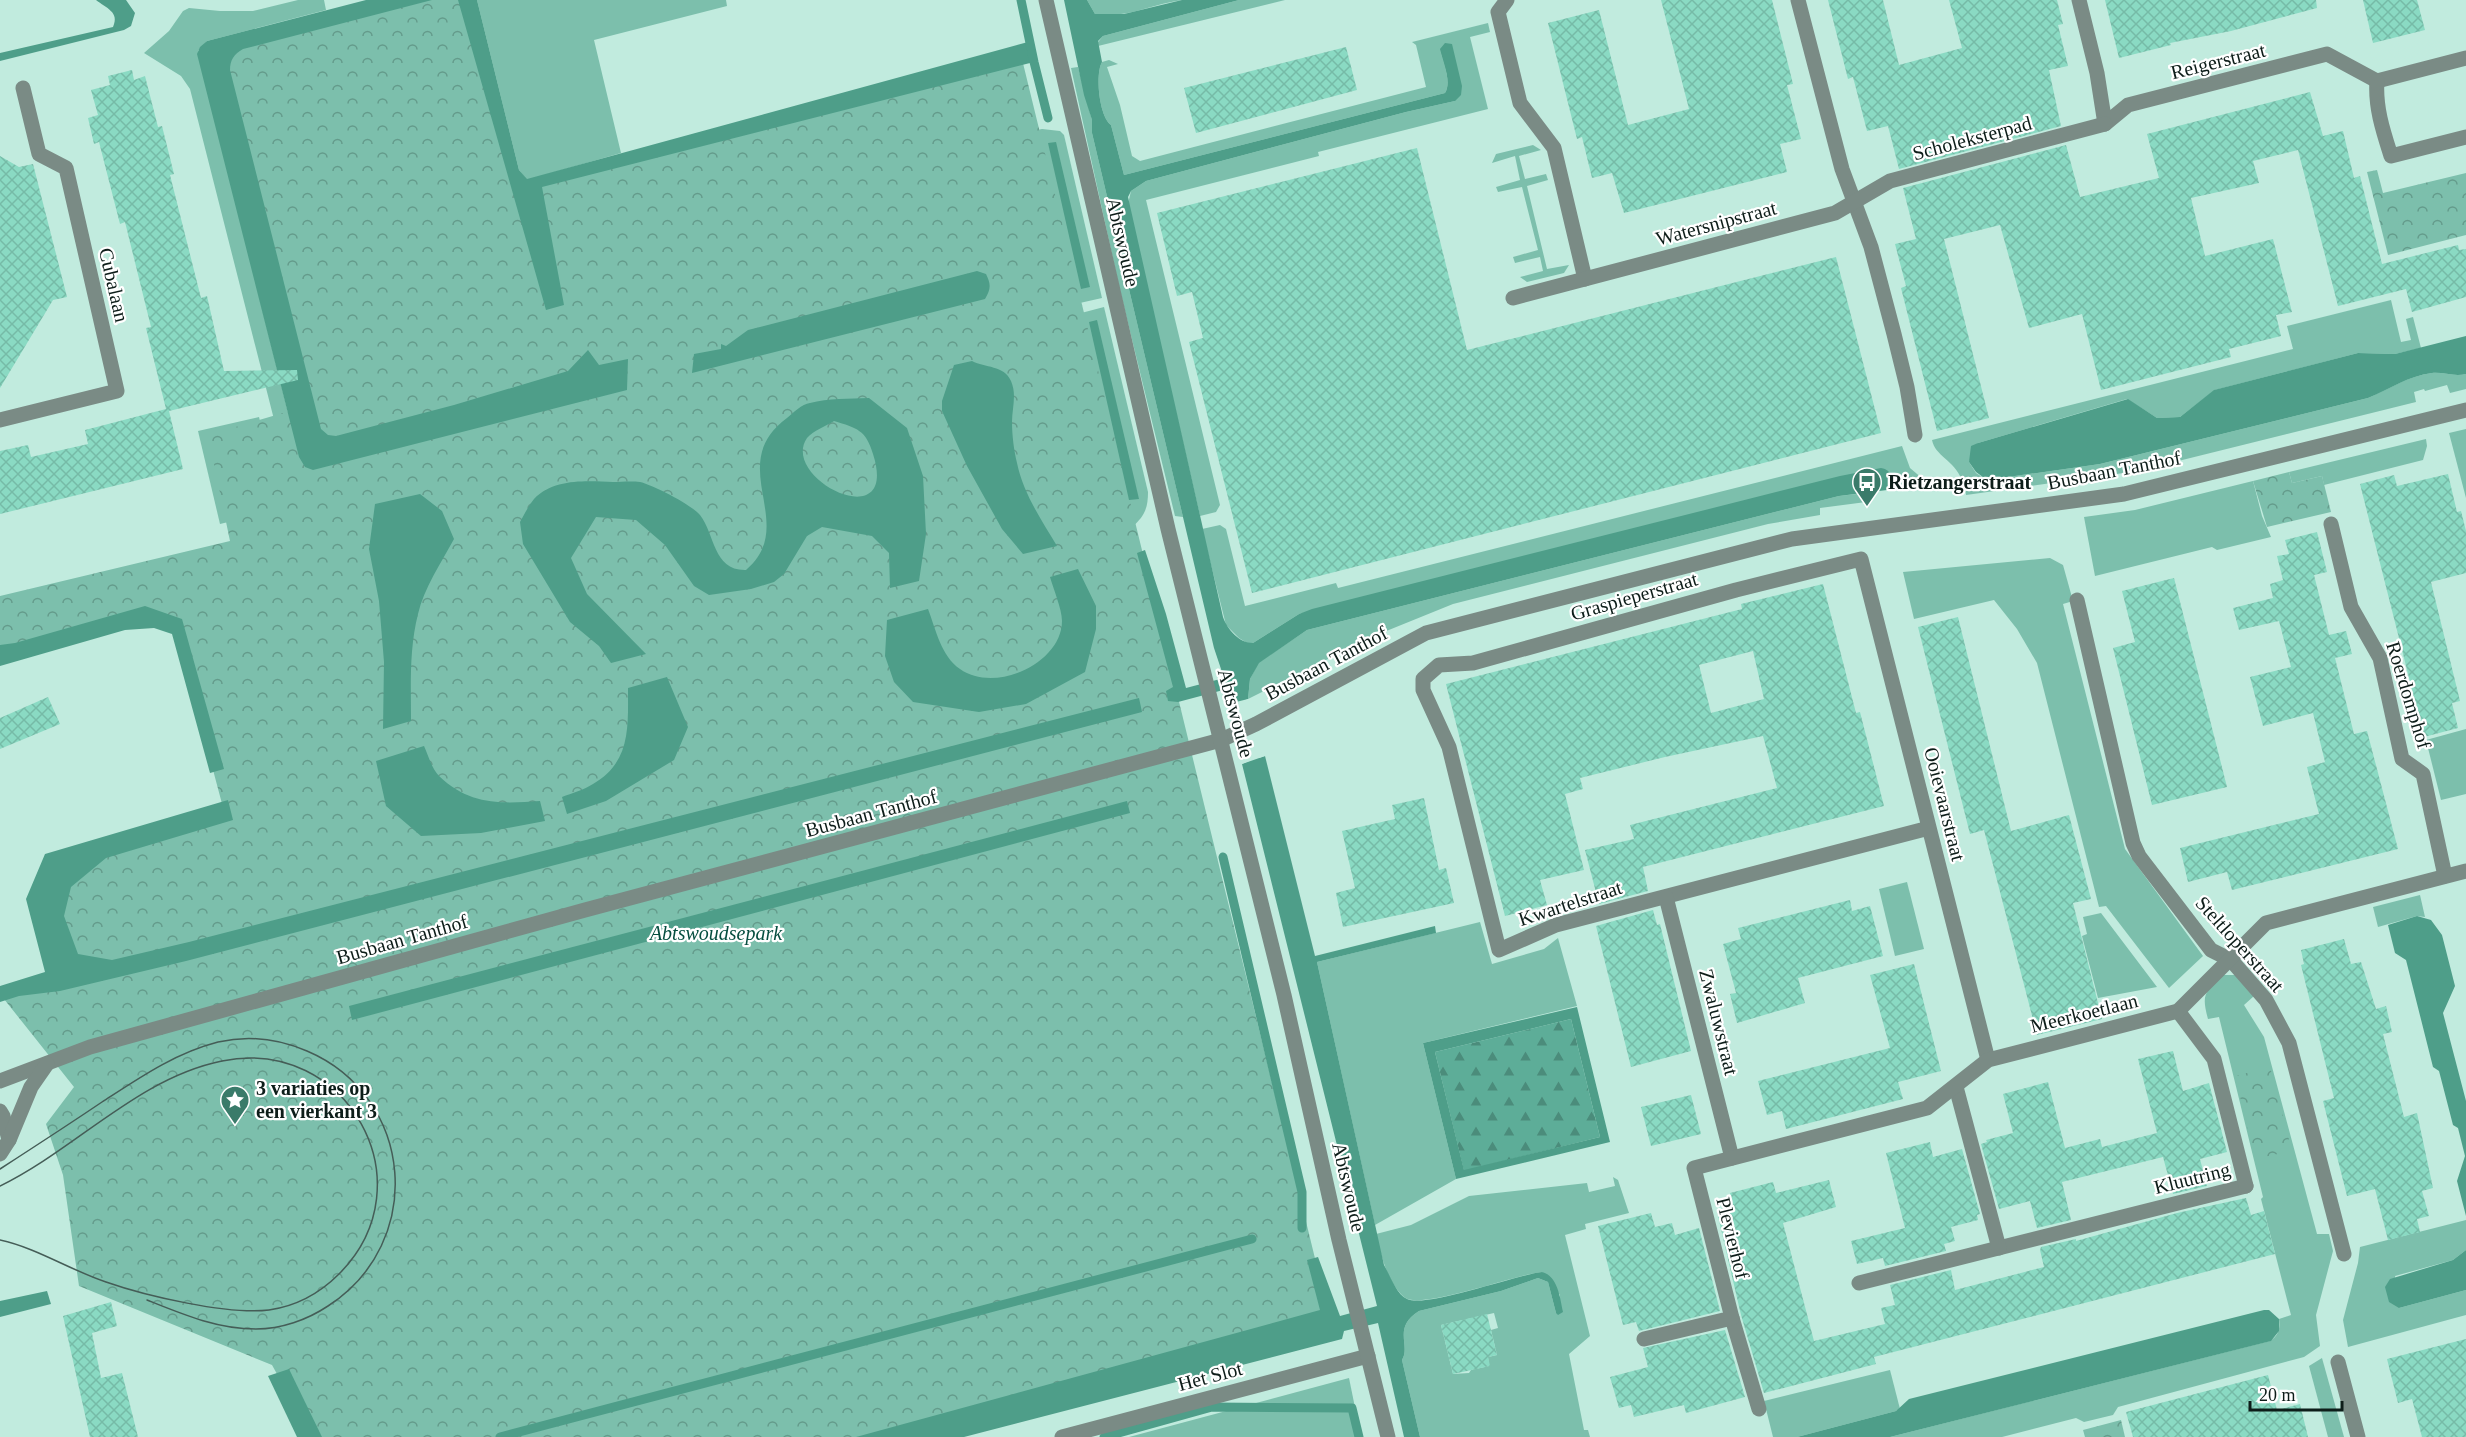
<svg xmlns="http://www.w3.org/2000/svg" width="2466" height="1437" viewBox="0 0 2466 1437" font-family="Georgia,serif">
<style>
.green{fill:#7cbfac;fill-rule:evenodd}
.forest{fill:url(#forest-firs)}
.park{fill:url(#park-crowns)}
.water{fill:#4e9e89;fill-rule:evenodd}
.pier{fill:#c1ebde}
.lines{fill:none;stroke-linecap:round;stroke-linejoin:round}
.stream{stroke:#4e9e89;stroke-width:9}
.building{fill:url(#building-cross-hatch);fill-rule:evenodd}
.service{stroke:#7a8b85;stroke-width:15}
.pedestrian{stroke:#7a8b85;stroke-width:15}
.minor{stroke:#7a8b85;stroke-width:15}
.tram{stroke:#455d57;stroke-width:1.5}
.labels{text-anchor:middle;stroke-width:4.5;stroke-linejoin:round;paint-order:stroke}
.street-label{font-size:20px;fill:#0d1d19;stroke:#fff}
.poi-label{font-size:20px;font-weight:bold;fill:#0d1d19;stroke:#fff;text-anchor:start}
.park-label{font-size:20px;font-style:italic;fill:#064e40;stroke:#fff}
</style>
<defs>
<pattern id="forest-firs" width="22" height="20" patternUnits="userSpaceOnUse" patternTransform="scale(1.5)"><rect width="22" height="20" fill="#5dad98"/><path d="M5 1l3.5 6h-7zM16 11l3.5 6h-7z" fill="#4b8c7b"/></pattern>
<pattern id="park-crowns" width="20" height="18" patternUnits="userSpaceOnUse" patternTransform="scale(1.5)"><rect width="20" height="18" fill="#7cbfac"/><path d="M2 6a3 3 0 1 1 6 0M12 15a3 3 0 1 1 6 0" fill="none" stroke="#649b8b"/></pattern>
<pattern id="building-cross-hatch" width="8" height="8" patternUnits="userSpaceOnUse" patternTransform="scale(1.5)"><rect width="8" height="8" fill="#8adac3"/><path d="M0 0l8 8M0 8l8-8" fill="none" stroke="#76bba7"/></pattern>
</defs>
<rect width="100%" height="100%" fill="#c1ebde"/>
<g class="green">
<path d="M298 0H324L326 10 207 41 198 51 299 457 296 506 190 89 181 76 144 53 169 31 183 11 189 8 220 11H253Z"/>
<path d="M477 0H726L727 6 594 40 621 153 527 180 519 170Z"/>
<path d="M1087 0H1182C1152 4 1126 19 1095 14Z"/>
<path d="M1239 0H1285L1098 46V42L1103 36Z"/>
<path d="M1488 23 1490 32 1470 37 1488 109 1318 152 1319 156 1146 200 1220 505 1216 512 1200 516 1128 204 1131 191 1146 181 1406 112 1455 101 1440 49C1443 62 1452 82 1445 93L1124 175 1111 125C1099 116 1095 74 1102 62L1109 60 1118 64 1107 67 1120 105 1132 156 1140 161 1426 87 1416 45 1412 42Z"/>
<path d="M1078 67 1092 120V133L1183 517 1175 516 1119 286 1071 68Z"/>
<path d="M1042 129 1060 131 1064 135 1102 298 1062 307 1033 131Z"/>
<path d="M1533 145 1541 150 1519 156 1525 179 1546 174 1548 180 1527 186 1547 269 1569 265 1564 273 1527 282 1520 277 1543 271 1540 257 1515 263 1513 257 1538 250 1522 187 1498 192 1496 187 1520 180 1515 156 1492 163 1496 154Z"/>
<path d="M2391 300 2401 342 2411 340 2406 319 2413 317 2421 348 2395 354 2358 353 2215 390 2180 417 2157 418 2127 399 1978 443 1969 462 1976 473 1987 480 2100 464 2368 398C2389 389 2408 376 2432 373 2444 372 2454 377 2466 374V389L2450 393 2447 385 2425 391 2424 389 2414 392 2416 402 2138 471 1966 495 1964 480H1962C1954 460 1935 456 1932 440L2293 349 2287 326Z"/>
<path d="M1104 307 1148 492C1148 509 1144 517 1131 528L1066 317Z"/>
<path d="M259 417 282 509 220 524 198 431Z"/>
<path d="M2466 429V498L2449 433Z"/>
<path d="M2426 439 2427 446 2423 460 2324 485 2322 476 2292 483 2289 472Z"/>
<path d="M1902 446 1910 468 1930 485 1895 489 1891 473 1299 614 1253 643H1247L1239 638 1226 625 1202 529 1220 525 1226 529 1245 606 1336 583 1338 588Z"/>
<path d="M2253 481 2262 516 2271 537 2217 550 2212 547 2095 576 2084 517 2135 510Z"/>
<path d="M1865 493 1866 502 1820 508V515L1768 524 1453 604 1374 636 1248 699 1250 679 1258 663 1307 630 1839 496Z"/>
<path d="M2050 558 2063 565 2073 601 2063 604 2125 849 2203 956 2169 988 2106 906 2099 907 2037 663 2017 629 1994 600 1914 619 1903 572Z"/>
<path d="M2466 729V794L2441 800 2426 740Z"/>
<path d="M1907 882 1924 949 1895 956 1879 889Z"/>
<path d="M2420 895 2425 917 2417 916 2378 927 2373 907Z"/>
<path d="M2101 913 2157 987 2098 998 2082 936 2087 934 2083 917Z"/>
<path d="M1480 922 1492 964 1544 949 1558 938 1577 1006 1423 1043 1456 1179 1375 1225 1317 962Z"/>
<path d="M2223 975H2236L2254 996 2244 1005 2264 1037 2317 1234H2329L2333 1251 2316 1315 2320 1346 2304 1357 2118 1407 2113 1415 2084 1422 2076 1418 2002 1437H1890L2270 1341C2279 1335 2280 1329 2279 1319L2291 1315 2261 1199 2263 1197 2219 1017 2208 1019C2201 993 2205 993 2223 975Z"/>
<path d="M1613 1177 1618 1180 1629 1213 1585 1224 1586 1229 1565 1235 1590 1336 1569 1354 1584 1430H1588L1590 1437H1420L1402 1360C1411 1345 1392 1328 1419 1311L1501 1291 1538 1278 1548 1282 1556 1313 1560 1295 1542 1272C1517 1274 1420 1311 1404 1297 1387 1282 1381 1255 1376 1234L1411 1225 1469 1196 1587 1183 1589 1192 1615 1186ZM1494 1313 1498 1328 1491 1330 1497 1355 1488 1357 1489 1366 1471 1370 1469 1373 1453 1374 1441 1325Z"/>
<path d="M2466 1220V1250L2453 1260 2395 1276 2399 1308 2466 1290V1315L2348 1347 2343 1320 2358 1263 2360 1247Z"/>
<path d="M2322 1358 2344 1437H2328L2309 1366Z"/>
<path d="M1890 1370 1900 1409 1896 1411 1797 1437H1773L1764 1401Z"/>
<path d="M1349 1378 1361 1437H1129Z"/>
</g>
<path class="forest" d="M1571 1019 1600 1137 1464 1171 1435 1052Z"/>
<g class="park">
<path d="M396 0H466L518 187 1021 55 1333 1332 924 1437H312L272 1365 79 1286 63 1175 46 1124 74 1087 0 994 62 974 55 868 225 815 175 627 151 618 0 654V596L230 541 208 435 300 408 213 49Z"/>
<path d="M2377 170 2383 193 2466 173V235L2388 255 2367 172Z"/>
<path d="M2289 472 2292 483 2322 476 2331 512 2267 527 2253 481Z"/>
<path d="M2270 1067 2292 1151 2255 1159 2235 1076Z"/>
<path d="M2121 1420 2125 1437H2085L2083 1430Z"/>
</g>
<g class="water">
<path d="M96 0H126L135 13 131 26 124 30 0 61V53L113 27C120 12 106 8 96 0Z"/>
<path d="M366 0H432L243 49C234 54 230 60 230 70L321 429 328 435 336 436 454 405 568 371 588 350 599 365 628 359 627 390 313 470 305 467 299 457 197 54 200 47 207 41Z"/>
<path d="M458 0H477L519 170 527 179 1028 42 1034 62 542 187 564 305 546 310Z"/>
<path d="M1064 0H1087L1095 14H1124L1182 0H1239L1103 36 1098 41 1102 62C1095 74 1099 116 1111 125L1124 175 1445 93C1452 82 1443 62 1440 49L1445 43 1452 44 1462 86 1461 95 1455 101 1406 112 1146 181 1131 191 1128 197 1223 617C1227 629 1239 643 1253 643L1299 614 1312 609 1840 476 1881 468C1893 470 1892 480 1895 489L1839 496 1307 630 1259 663 1250 679 1248 699 1246 700 1259 758 1265 756 1315 956 1435 926 1436 933 1317 962 1384 1265C1390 1275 1396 1294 1407 1299 1427 1308 1515 1275 1542 1272 1558 1276 1560 1298 1563 1312L1558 1315 1556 1313 1548 1282 1538 1278 1501 1291 1419 1311C1392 1328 1411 1345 1402 1360L1420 1437H1404L1378 1323 1344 1331 1342 1339 964 1437H856L1320 1310 1307 1260 1318 1257 1340 1316 1377 1306 1242 764 1249 761 1233 695 1227 689 1178 702 1168 701 1166 691 1173 687 1137 553 1145 550 1166 614 1186 688 1224 678 1214 648 1092 133V120L1084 95Z"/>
<path d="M1056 142 1090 287 1081 289 1048 143Z"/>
<path d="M977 271 986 274C991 284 991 289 985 299L692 373 694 354 721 349V344L726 346 748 330Z"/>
<path d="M1097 320 1139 499 1129 500 1089 322Z"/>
<path d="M2466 336V374C2454 377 2444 372 2432 373 2408 376 2390 389 2368 398L2100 464 1987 480 1976 472 1969 462 1971 446 1978 443 2128 399 2157 418 2180 417 2214 390 2358 353 2395 354Z"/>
<path d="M972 361C985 368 1004 365 1011 381 1017 395 1012 408 1012 422 1012 435 1014 451 1017 463 1023 493 1042 521 1057 546L1023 554 1002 529 967 466 942 411V401L954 365Z"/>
<path d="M869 398 907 428 923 476 926 534 919 581 890 588 889 553 872 536 822 527 807 536 784 574 774 582 751 589 709 595 694 586 665 545 636 520 596 517 571 558 587 594 646 654 611 663 599 646 570 622 523 544 520 522C524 515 529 505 534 499 554 478 587 481 613 482 621 482 631 481 640 482 653 485 692 505 700 515 715 534 713 571 746 570 800 524 723 465 787 418 793 413 802 404 810 403 828 398 850 399 869 398ZM834 421C857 428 866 430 873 454 900 538 779 479 807 438 813 431 826 426 834 421Z"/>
<path d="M420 494 442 511 454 539C441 563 424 588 418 614 409 650 411 685 411 721L383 729 384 662 379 601 369 549 375 504Z"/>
<path d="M1078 569 1096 606V629L1085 672 1026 704 979 712 913 702 894 682 885 656 887 620 928 609C936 630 941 656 960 669 995 694 1062 663 1062 621 1062 609 1053 588 1050 577Z"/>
<path d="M145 606 182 619 224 769 210 773 172 634 154 628 125 630 0 666V645L15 643Z"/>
<path d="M667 677 688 727 674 760 606 801 567 814 562 797C572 793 584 790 593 784 631 762 628 727 628 688Z"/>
<path d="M1139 698 1142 712 186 961 60 991 19 996 0 1002V986L45 972 26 899 45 854 228 800 233 820 106 858 71 887 64 916 78 954 112 960 189 942Z"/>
<path d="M424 746C428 755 432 769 439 776 469 805 501 804 540 801L545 821 481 833 421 836 386 806 376 761Z"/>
<path d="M1127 801 1130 813 352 1020 349 1006Z"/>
<path d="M2417 916 2431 920 2442 935 2455 986 2443 1013 2466 1101V1216L2457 1181 2465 1156 2458 1128 2453 1125 2439 1071 2433 1067 2406 960 2395 953 2388 925Z"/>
<path d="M1577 1007 1610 1142 1456 1179 1423 1043ZM1571 1019 1600 1137 1464 1170 1435 1052Z"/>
<path d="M2466 1250V1290L2399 1308 2389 1302 2385 1287 2390 1279 2453 1260Z"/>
<path d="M47 1291 51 1304 0 1317V1301Z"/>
<path d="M2264 1310H2269L2279 1319V1331L2271 1341 1890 1437H1797L1896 1411 1909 1399Z"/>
<path d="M289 1369 322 1437H297L268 1376Z"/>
</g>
<path class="pier" d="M1248 699 1262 754 1264 753 1265 756 1242 764V761L1245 760 1232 703Z"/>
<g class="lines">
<g class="stream">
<path d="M1021 0 1034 62 1048 118"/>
<path d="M1223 857 1302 1192V1228"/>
<path d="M500 1437 1252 1239"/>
<path d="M1104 1437 1212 1407 1352 1408 1359 1437"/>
</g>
</g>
<g class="building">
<path d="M1661 0H1772L1793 84 1787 85 1801 139 1780 144 1787 172 1624 213 1612 173 1592 178 1582 137 1577 139 1548 23 1599 10 1628 125 1689 109Z"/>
<path d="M1828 0H1883L1899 65 1962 48 1949 0H2057L2063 24 2058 25 2068 66 2049 70 2061 126 1899 169 1888 126 1867 131 1853 77 1848 79Z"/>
<path d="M2105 0H2316L2317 8 2231 31 2170 43 2171 45 2119 58Z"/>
<path d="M2363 0H2417L2425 30 2373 43Z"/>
<path d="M1346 47 1357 90 1196 133 1184 88Z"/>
<path d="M132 70 134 80 145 76 158 127 162 126 174 174 170 175 201 298 207 296 224 371 297 370 298 380 169 411 183 469 0 514V451L28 445 31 457 88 444 85 430 166 409 146 328 151 327 125 222 120 224 99 142 94 144 88 118 98 115 91 90 110 85 108 76Z"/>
<path d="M2310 92 2323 136 2343 131 2354 178 2360 176 2382 264 2458 245 2459 250 2466 249V297L2412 312 2406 289 2338 306 2298 150 2253 161 2259 183 2191 198 2205 256 2273 239 2292 312 2276 315 2281 336 2229 349 2231 357 2101 390 2082 314 2029 328 2000 225 1944 239 1989 418 1937 431 1901 288 1906 286 1895 244 1916 239 1903 188 2066 145 2080 197 2159 178 2147 134Z"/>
<path d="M1417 148 1467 350 1836 257 1881 433 1252 593 1189 342 1203 338 1192 292 1177 296 1157 213Z"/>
<path d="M0 156 19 167 33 164 67 297 53 300 0 388Z"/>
<path d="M2448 474 2457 512 2461 511 2466 531V573L2431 582 2460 701 2452 703 2458 728 2424 737 2360 484 2394 475 2397 486Z"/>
<path d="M2317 532 2327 572 2314 575 2329 635 2346 631 2352 654 2335 658 2354 734 2367 731 2398 849 2232 890 2227 872 2188 882 2180 848 2319 814 2307 767 2325 762 2313 713 2263 726 2250 677 2291 667 2279 621 2239 630 2233 608 2273 598 2270 584 2283 580 2277 556 2289 554 2285 540Z"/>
<path d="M2174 578 2227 787 2152 805 2113 648 2135 642 2122 591Z"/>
<path d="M1823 584 1856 713 1860 712 1884 806 1643 867 1648 891 1599 904 1585 850 1634 839 1630 825 1777 788 1763 736 1665 757 1580 778 1583 789 1565 794 1584 870 1540 880 1547 905 1505 916 1446 684 1742 609 1741 604ZM1753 651 1764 699 1711 713 1699 665Z"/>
<path d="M1958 617 2011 831 2069 815 2091 899 2073 903 2102 1019 2037 1035 1984 830 1970 834 1918 627Z"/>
<path d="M48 697 60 724 0 749V718Z"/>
<path d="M1424 798 1439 870 1446 868 1454 903 1343 927 1336 893 1355 888 1342 831 1395 819 1392 805Z"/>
<path d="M1850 900 1852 911 1870 906 1883 956 1798 978 1805 1003 1737 1023 1730 994 1736 993 1723 944 1741 939 1738 928Z"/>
<path d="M1653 910 1657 925 1660 924 1691 1051 1631 1067 1596 926Z"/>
<path d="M2344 939 2351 964 2361 962 2376 1009 2386 1006 2392 1032 2383 1034 2404 1117 2417 1113 2433 1188 2422 1191 2429 1216 2417 1219 2420 1232 2388 1240 2375 1189 2347 1196 2323 1101 2334 1098 2301 965 2304 964 2301 950Z"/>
<path d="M1914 964 1941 1071 1898 1082 1903 1099 1786 1129 1782 1111 1767 1115 1758 1081 1890 1048 1870 975Z"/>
<path d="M2173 1051 2183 1091 2209 1083 2227 1152 2200 1159 2207 1186 2173 1194 2163 1157 2062 1182 2071 1220 2037 1228 2030 1201 1999 1209 1981 1144 1987 1142 1986 1140 2013 1133 2003 1094 2048 1082 2065 1148 2100 1139 2102 1147 2157 1133 2138 1059Z"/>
<path d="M1691 1095 1701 1134 1651 1146 1641 1107Z"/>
<path d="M1930 1142 1933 1157 1962 1149 1980 1214 1977 1215 1978 1220 1951 1227 1955 1241 1944 1244 1946 1251 1885 1266 1883 1258 1857 1264 1851 1241 1905 1228 1886 1153Z"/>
<path d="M1829 1180 1836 1207 1783 1223 1814 1341 1885 1324 1881 1308 1895 1305 1890 1285 1951 1270 1955 1290 2044 1267 2040 1250 2041 1247 2076 1239V1241L2177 1213 2246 1198 2251 1215 2264 1211 2275 1254 1874 1357 1876 1364 1764 1393 1741 1315 1717 1212 1733 1207 1730 1193 1773 1182 1776 1193Z"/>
<path d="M1651 1213 1655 1227 1672 1223 1675 1235 1699 1228 1720 1311 1639 1331 1636 1322 1623 1325 1598 1226Z"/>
<path d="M111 1302 117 1326 92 1333 101 1378 122 1373 138 1437H90L63 1316Z"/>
<path d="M1487 1314 1497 1355 1488 1357 1490 1366 1453 1374 1441 1325Z"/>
<path d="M1725 1330 1745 1397 1686 1413 1684 1405 1634 1417 1631 1405 1619 1408 1610 1377 1648 1367 1643 1348Z"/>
<path d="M2466 1339V1437H2422L2412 1399 2398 1403 2387 1359Z"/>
<path d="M2268 1375 2277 1410 2300 1404 2308 1437H2133L2126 1412Z"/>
</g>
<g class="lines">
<g class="service">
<path d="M0 1081 90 1047 585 910 1221 740 1256 724 1426 633 1792 539 2124 494 2466 410"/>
<path d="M0 1111 3 1116 9 1140"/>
<path d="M0 1154 9 1140 31 1087 47 1064"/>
<path d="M1062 1437 1368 1356"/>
</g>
<path class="pedestrian" d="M1859 1283 2246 1186"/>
<g class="minor">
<path d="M1046 0 1168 529 1284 995 1339 1240 1388 1437"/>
<path d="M1507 0 1498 12 1520 103 1554 148 1585 279"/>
<path d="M1798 0 1842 169 1871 247 1894 334 1907 387 1915 435"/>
<path d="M2079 0 2097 73 2105 124 2128 105 2327 54 2377 81 2466 58"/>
<path d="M2377 81C2375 107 2383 131 2391 156L2466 137"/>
<path d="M1513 298 1835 213 1890 181 2105 124"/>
<path d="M0 420 117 391 66 168 39 154 23 88"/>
<path d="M2331 524 2351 607 2380 658 2402 759 2423 774 2445 876"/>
<path d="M2077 600 2133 843 2139 856 2211 950 2231 960 2266 1000 2289 1043 2344 1254"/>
<path d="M1929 828 1556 925 1499 950 1449 747 1423 690V679L1439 665 1473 663 1736 590 1861 559 1988 1060"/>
<path d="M1666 897 1732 1158"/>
<path d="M2178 1011 2214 1059 2246 1186"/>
<path d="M1956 1087 1999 1248"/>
<path d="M1732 1318 1759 1409"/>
<path d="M1644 1339 1732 1318 1694 1168 1927 1108 1988 1060 2178 1011 2266 923 2466 871"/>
<path d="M2338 1362 2358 1437"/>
</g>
<g class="tram">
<path d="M0 1169C34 1147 68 1125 102 1102 139 1078 175 1053 218 1042 248 1035 279 1039 307 1051 415 1097 426 1243 328 1306 307 1320 281 1329 256 1329 217 1329 182 1314 147 1300"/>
<path d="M0 1186C76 1149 138 1078 222 1061 346 1035 430 1183 339 1274 320 1293 297 1306 269 1310 228 1315 146 1296 106 1282 70 1270 37 1248 0 1240"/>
</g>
</g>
<defs>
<g id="bus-pin" transform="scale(1.5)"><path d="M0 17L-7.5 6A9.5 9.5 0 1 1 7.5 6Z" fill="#3a7b6a" stroke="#fff"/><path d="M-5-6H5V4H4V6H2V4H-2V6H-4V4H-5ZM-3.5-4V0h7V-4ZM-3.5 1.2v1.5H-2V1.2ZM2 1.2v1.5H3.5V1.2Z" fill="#fff"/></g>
<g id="sight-pin" transform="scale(1.5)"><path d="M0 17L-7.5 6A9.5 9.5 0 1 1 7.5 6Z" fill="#3a7b6a" stroke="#fff"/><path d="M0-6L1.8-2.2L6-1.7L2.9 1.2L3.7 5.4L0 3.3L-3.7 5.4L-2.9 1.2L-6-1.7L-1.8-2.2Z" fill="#fff"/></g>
</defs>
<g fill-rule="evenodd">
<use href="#bus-pin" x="1867" y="482"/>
<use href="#sight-pin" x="235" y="1100"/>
</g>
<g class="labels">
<g class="street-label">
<text transform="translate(2218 61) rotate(-14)" y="7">Reigerstraat</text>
<text transform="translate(1972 138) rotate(-15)" y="7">Scholeksterpad</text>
<text transform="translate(1716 223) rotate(-15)" y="7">Watersnipstraat</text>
<text transform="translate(1123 242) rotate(77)" y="7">Abtswoude</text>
<text transform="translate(114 285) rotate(77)" y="7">Cubalaan</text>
<text transform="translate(2114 470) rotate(-11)" y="7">Busbaan Tanthof</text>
<text transform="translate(1634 596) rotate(-16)" y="7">Graspieperstraat</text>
<text transform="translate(1326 663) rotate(-28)" y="7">Busbaan Tanthof</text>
<text transform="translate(2409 695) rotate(73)" y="7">Roerdomphof</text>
<text transform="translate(1236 713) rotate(75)" y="7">Abtswoude</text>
<text transform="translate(1945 804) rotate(76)" y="7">Ooievaarstraat</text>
<text transform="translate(871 813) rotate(-15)" y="7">Busbaan Tanthof</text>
<text transform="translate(1570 903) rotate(-18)" y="7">Kwartelstraat</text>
<text transform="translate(402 939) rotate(-16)" y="7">Busbaan Tanthof</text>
<text transform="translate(2240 944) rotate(48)" y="7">Steltloperstraat</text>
<text transform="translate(2084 1013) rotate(-14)" y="7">Meerkoetlaan</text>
<text transform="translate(1719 1022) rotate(76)" y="7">Zwaluwstraat</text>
<text transform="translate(2192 1178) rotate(-14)" y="7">Kluutring</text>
<text transform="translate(1349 1187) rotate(77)" y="7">Abtswoude</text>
<text transform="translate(1733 1238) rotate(76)" y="7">Plevierhof</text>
<text transform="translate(1210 1376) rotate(-15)" y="7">Het Slot</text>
</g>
<g class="poi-label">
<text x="1888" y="489">Rietzangerstraat</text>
<text x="256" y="1095">3 variaties op<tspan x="256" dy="23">een vierkant 3</tspan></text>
</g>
<g class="park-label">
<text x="716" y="940">Abtswoudsepark</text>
</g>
</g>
<path d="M2250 1401v9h92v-9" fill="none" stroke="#0d1d19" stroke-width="3"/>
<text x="2259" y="1401" font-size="18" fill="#0d1d19" stroke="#ffffff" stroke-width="4.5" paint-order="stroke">20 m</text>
</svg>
